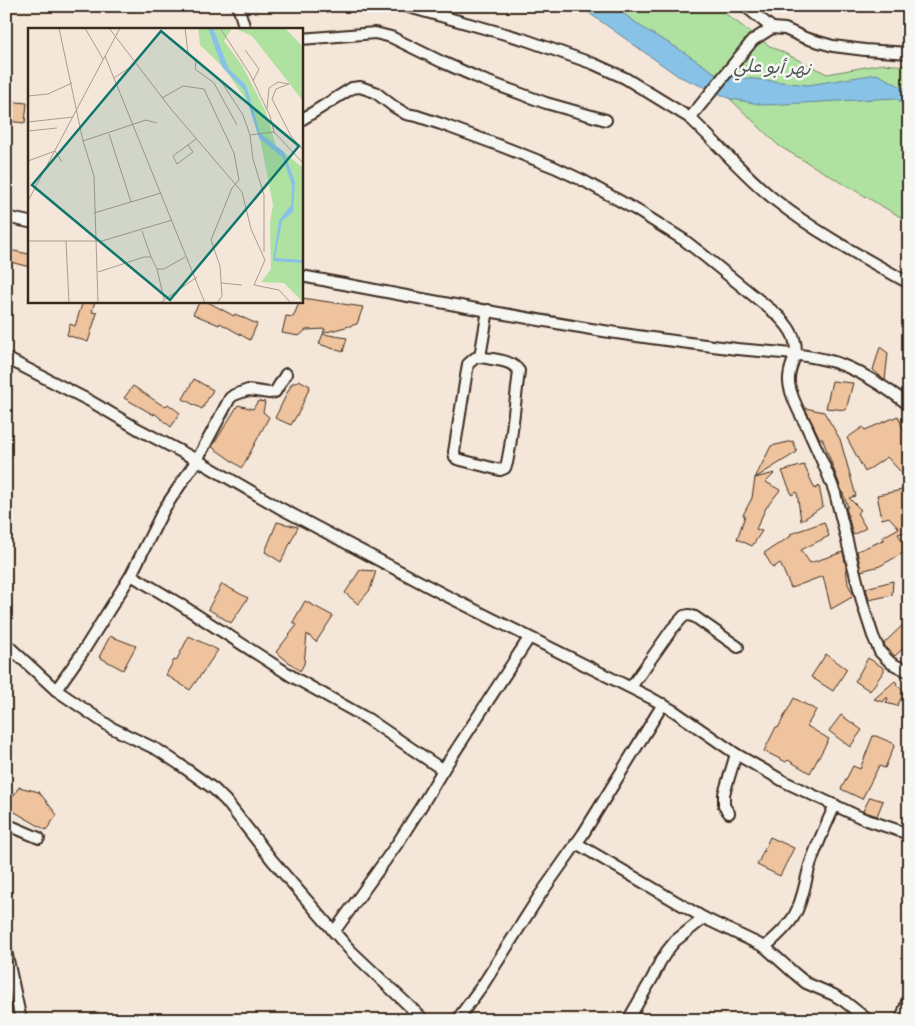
<svg xmlns="http://www.w3.org/2000/svg" width="915" height="1026" viewBox="0 0 915 1026" font-family="'Gochi Hand','Playpen Sans Arabic',sans-serif">
<style>
.green{fill:#afe1a1;stroke:#758660}
.water{fill:#88c2e7;stroke:#698597}
.building{fill:#eec39e;stroke:#3b2a1e}
.lines{fill:none;stroke-linecap:round;stroke-linejoin:round}
.minor-casing{stroke:#3b2a1e;stroke-width:14}
.minor{stroke:#f6f6f2;stroke-width:10}
.labels{text-anchor:middle;stroke-width:5;stroke-linejoin:round;paint-order:stroke}
.water-label{font-size:18px;font-style:italic;fill:#52585a;stroke:#f6f6f2}
.inset-road{fill:none;stroke:#aa9b8e;stroke-width:1}
.view{fill:#0f766e;fill-opacity:0.15;stroke:#0f766e;stroke-width:2.5}
.inset-edge{fill:none;stroke:#3b2a1e;stroke-width:2.5}
</style>
<rect width="100%" height="100%" fill="#f4e7d9"/>
<filter id="ink" filterUnits="userSpaceOnUse"><feTurbulence type="fractalNoise" baseFrequency=".02" numOctaves="2"/><feDisplacementMap in="SourceGraphic" scale="10" xChannelSelector="R" yChannelSelector="G"/><feConvolveMatrix kernelMatrix="1 2 1 2 8 2 1 2 1" color-interpolation-filters="sRGB"/></filter>
<g filter="url(#ink)">
<path class="green" d="M592 6H715L768 45 827 74 882 64 909 66V222L779 146 678 49Z"/>
<path class="water" d="M579 6H613L646 30 679 49 718 75 808 85 877 74 909 91V107L895 98 765 105 731 99 678 76Z"/>
<g class="building">
<path d="M6 101 27 103 25 123 6 121Z"/>
<path d="M9 250 29 254V267L7 261Z"/>
<path d="M302 298 363 307 357 324 323 333 325 329 306 330 299 336 282 333 286 316 293 317 300 301H301Z"/>
<path d="M83 301H95L92 312 97 313 88 342 67 335 70 324 75 326Z"/>
<path d="M200 301H206L234 316 235 314 257 324 250 340 220 323 219 325 193 314Z"/>
<path d="M323 334 347 338 343 352 319 344Z"/>
<path d="M880 347 888 353 885 380 873 370Z"/>
<path d="M194 379 213 390 202 409 183 399Z"/>
<path d="M299 380 310 386 300 410 291 425 275 418 292 383H295Z"/>
<path d="M832 381 853 383 846 410 826 408Z"/>
<path d="M133 386 165 407 168 404 180 413 171 427 154 413V415L124 398Z"/>
<path d="M258 401 265 402 263 412 269 417 242 468 212 447 238 405 253 409Z"/>
<path d="M805 408 824 412 840 439 856 496 849 498 861 510 857 513 866 528 853 535 846 507H848L822 438 820 439Z"/>
<path d="M898 416 909 443V481L887 457 865 472 847 438 863 427 865 430Z"/>
<path d="M793 441 797 452 755 478 771 446Z"/>
<path d="M804 465 815 489 819 486 823 506 801 521 797 492 792 495 782 471Z"/>
<path d="M775 473 766 482 780 490 766 508 756 529 762 531 752 546 737 539 745 516 743 515 752 498 755 478Z"/>
<path d="M902 490 909 506V531L898 534 908 550 880 566 861 571 857 551 884 540 883 537 899 528 889 517 882 519 877 495Z"/>
<path d="M277 522 298 527 281 562 265 552Z"/>
<path d="M824 522 829 536 801 550 810 563 843 552 846 567 848 584 854 596 831 609 823 576 791 588 780 563 773 568 764 553 791 536 790 534Z"/>
<path d="M360 570 376 571 370 590 358 604 345 593Z"/>
<path d="M893 581 892 595 869 600 866 588Z"/>
<path d="M222 584 248 598 231 623 208 609Z"/>
<path d="M305 601 333 616 316 642 307 634 304 664 300 671 276 652 297 625 293 622Z"/>
<path d="M905 623 909 627V643L895 656 885 646 884 643Z"/>
<path d="M110 636 136 646 123 670 99 657Z"/>
<path d="M189 636 218 650 205 669 190 690 166 675 174 660 176 661Z"/>
<path d="M826 654 847 669 833 691 811 677Z"/>
<path d="M868 658 884 668V671L870 691 855 681Z"/>
<path d="M895 681 897 683 896 685 905 691 897 706 886 703 888 698H886L883 702 874 699Z"/>
<path d="M794 698 816 710 807 726 829 739 810 773 788 760 786 762 764 751 776 727 778 728Z"/>
<path d="M841 715 862 730 850 747 829 731Z"/>
<path d="M873 736H876L895 744 885 768 879 766 862 799 841 789 853 766 860 769Z"/>
<path d="M19 787 39 792 57 815 46 830 6 807Z"/>
<path d="M870 797 883 801 877 816 863 811Z"/>
<path d="M770 837 794 848 780 876 757 865Z"/>
<path d="M783 1011 807 1018V1020H780Z"/>
</g>
<g class="lines">
<g class="minor-casing">
<g id="minor">
<path d="M238 6 245 29"/>
<path d="M405 6 523 39 594 64 625 78 690 118 753 40 772 28 785 29 805 38 833 46 865 50 909 53"/>
<path d="M745 6 772 28"/>
<path d="M301 39 375 33 391 37 442 62 483 80 546 103 606 120"/>
<path d="M690 118C719 145 744 175 775 200 815 232 864 258 909 283"/>
<path d="M301 120 352 88 360 87 375 92 393 106 406 114 417 116 441 124 501 146 554 167 584 181 638 211 684 240 702 254 775 313C787 324 799 338 795 356 792 365 788 372 789 382 790 395 800 414 806 425 816 448 827 470 835 493L863 605 873 636 880 652 891 663 909 672"/>
<path d="M6 217 29 222"/>
<path d="M301 276C398 294 494 313 591 329 639 337 688 343 737 349 769 352 803 353 834 362 859 370 888 389 909 405"/>
<path d="M480 357C493 360 511 359 519 371L510 447 507 463 505 468 500 470 457 459 455 457 454 452 468 364 475 358Z"/>
<path d="M480 357 488 310"/>
<path d="M6 358 90 401 138 429 197 460 280 508 441 593 651 698 674 711 736 754 785 782 864 819 909 834"/>
<path d="M131 575 178 603 293 677 368 719 443 770"/>
<path d="M6 644 56 690 112 728 158 750 179 764 214 789 226 801 272 860 350 950 424 1020"/>
<path d="M631 687 672 629 684 616 689 615 695 617 738 647"/>
<path d="M56 690 82 653 131 575 164 509 197 460 230 398 234 395 248 390 269 393 275 392 286 374"/>
<path d="M729 813 724 806V794L736 754"/>
<path d="M6 824 39 838"/>
<path d="M576 843 704 918"/>
<path d="M334 932 397 844 422 805 443 770 529 638"/>
<path d="M765 947 794 973 806 983 834 995 844 1001 868 1020"/>
<path d="M6 951 21 1020"/>
<path d="M457 1020 484 983 540 895 583 834 663 704"/>
<path d="M628 1020 653 977 660 962 667 951 675 941 704 918 765 947C775 938 787 928 794 916 803 901 805 882 810 865 817 844 826 825 835 805"/>
<path d="M901 1020 909 996"/>
</g>
</g>
<use href="#minor" class="minor"/>
</g>
</g>
<g class="labels">
<g class="water-label">
<text transform="translate(772 67) rotate(3)" y="6">نهر أبو علي</text>
</g>
</g>
<g transform="translate(28 28)">
<rect width="275" height="275" fill="#f4e7d9"/>
<path d="M170 0H204L196 13 214 37 237 82 248 118 275 140V274L256 255 233 254 243 241 242 195 245 177 229 96 220 75 196 40 172 17ZM206 0H257L275 19V73L224 8Z" fill="#afe1a1"/>
<path d="M180 0H185L201 41 218 57 232 105 256 124 267 154 265 184 254 193 247 230 275 232V235L245 233 251 192 263 177 264 157 255 130 231 110 216 62 194 39Z" fill="#88c2e7"/>
<path class="inset-road" d="M31 0 55 113 66 148 70 275M57 0 75 31M81 0 143 81 214 164 223 201 237 232 226 257 251 262 263 275M157 0 160 25 193 53 215 87 222 107 246 104 275 135M192 0 222 46 242 88 246 104M217 22 231 41 225 53M77 28 177 275M168 33 167 41 186 55 209 97M86 50 107 36M0 68 20 66 44 55M134 70 155 58 176 61 206 125 211 152 204 160 183 212 192 238 194 268 189 275M239 81 241 60 250 54 261 56 248 61 244 71 263 108 275 122M0 94 45 89M0 103 29 100M81 106 103 174M222 107 225 131 236 167V224M55 113 118 92 129 95M160 117 165 124 149 136 145 128 168 111M0 133 27 123 34 134M0 173 92 0M66 185 133 165M114 203 123 229M0 213H74L144 192M38 213 41 275M129 241 136 271M70 244 116 229H123L129 241H136L157 229M193 255 214 257M132 275 169 249"/>
<path class="view" d="M133 3 271 118 142 272 4 157Z"/>
<rect width="275" height="275" class="inset-edge"/>
</g>
<rect width="915" height="1026" fill="none" stroke="#f6f6f2" stroke-width="25"/>
<rect x="12" y="12" width="890" height="1001" fill="none" stroke="#3b2a1e" stroke-width="2" filter="url(#ink)"/>
</svg>
